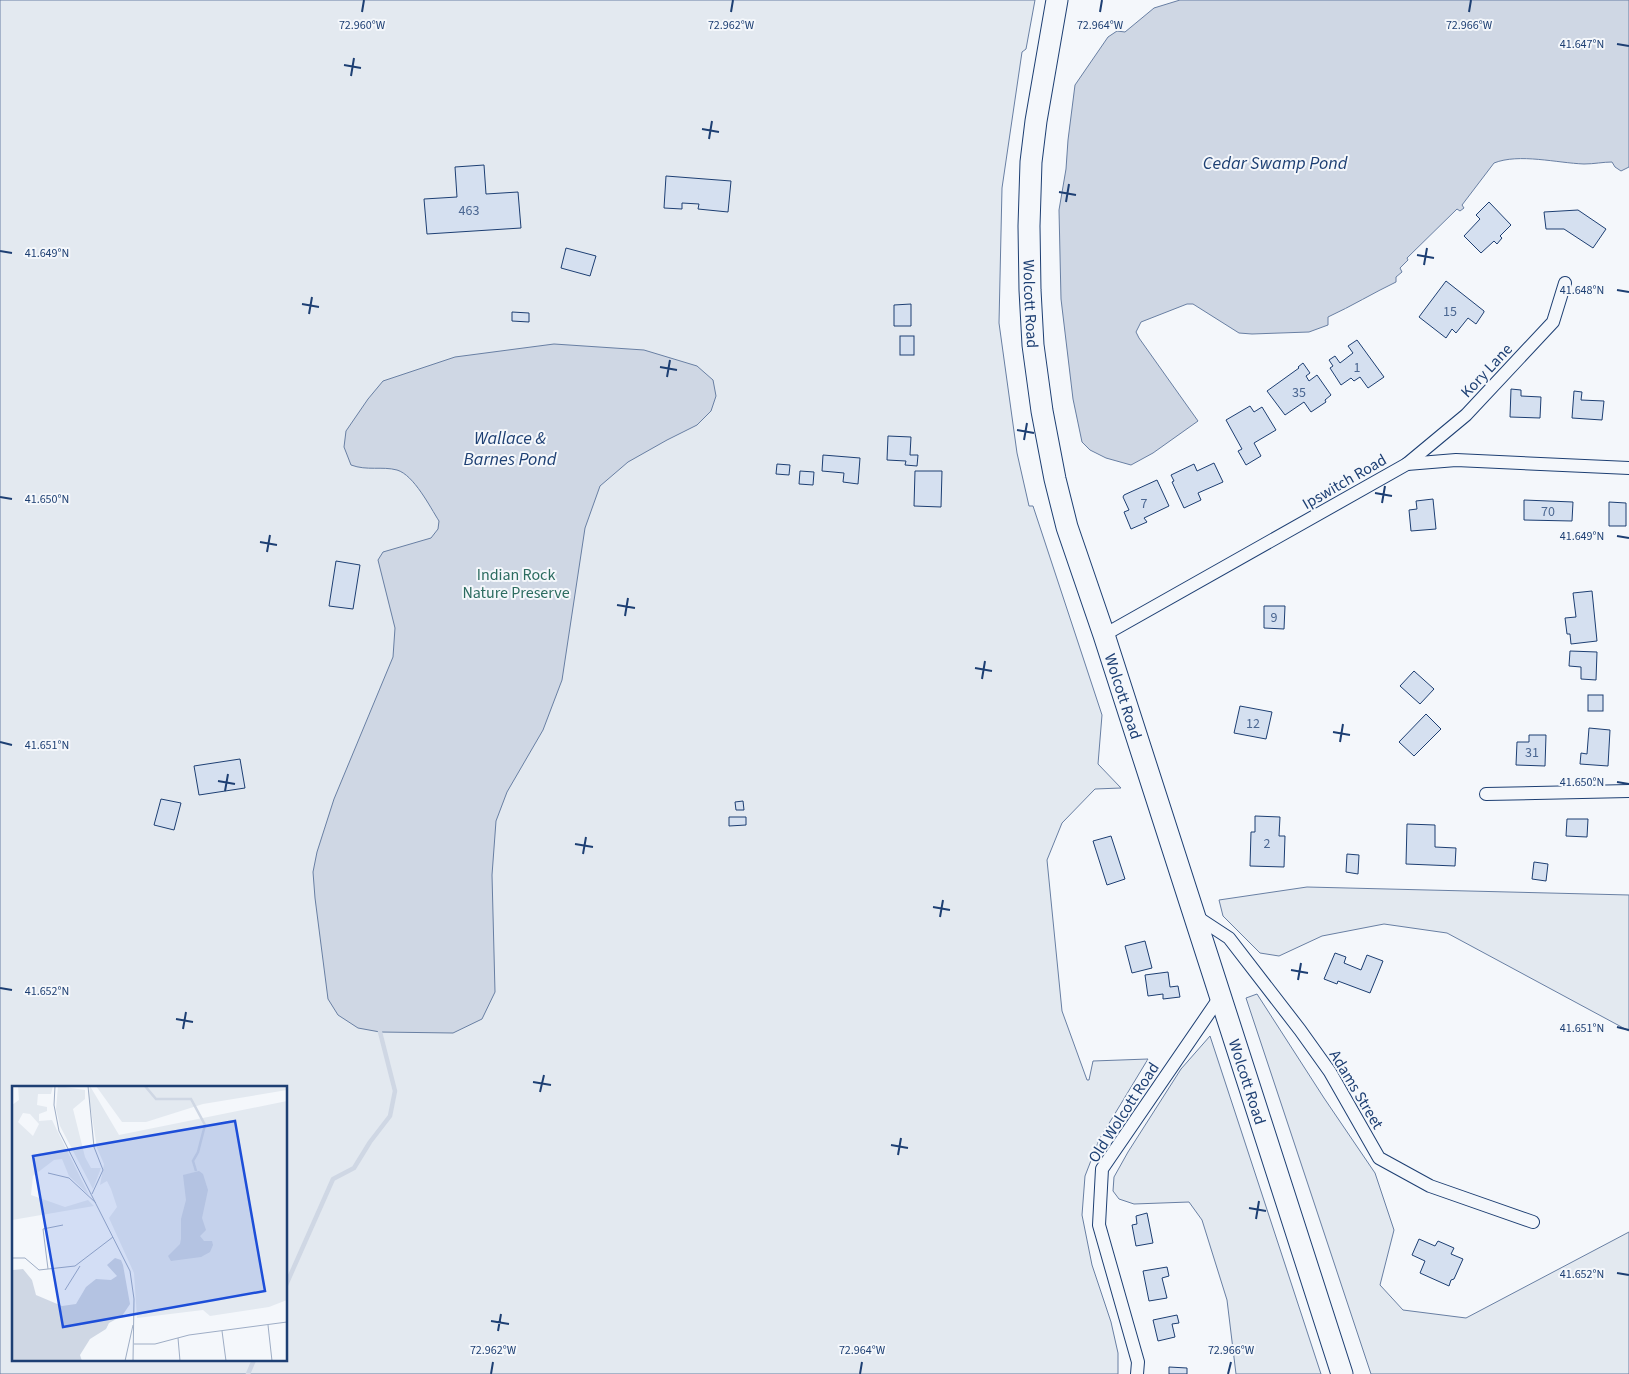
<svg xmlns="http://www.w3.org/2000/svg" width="1629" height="1374" viewBox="0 0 1629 1374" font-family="'Source Sans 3',sans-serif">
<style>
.green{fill:#e3e9f0;stroke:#687fa3;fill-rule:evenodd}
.water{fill:#cfd7e4;stroke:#687fa3}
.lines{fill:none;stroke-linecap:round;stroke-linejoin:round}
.stream{stroke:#cfd7e4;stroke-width:4.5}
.building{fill:#d5e0f0;stroke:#1d3f73}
.street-casing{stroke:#1d3f73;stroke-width:14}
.primary-casing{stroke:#1d3f73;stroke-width:23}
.street{stroke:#f4f7fb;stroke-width:12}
.primary{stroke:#f4f7fb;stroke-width:21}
.ticks{fill:none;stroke:#1d3f73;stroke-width:2}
.labels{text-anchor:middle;stroke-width:4;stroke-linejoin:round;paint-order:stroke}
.number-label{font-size:14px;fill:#4b6792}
.street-label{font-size:16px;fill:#1d3f73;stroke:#f4f7fb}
.park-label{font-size:16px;fill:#2c6c60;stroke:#f4f7fb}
.water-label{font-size:18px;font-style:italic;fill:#1d3f73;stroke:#f4f7fb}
.inset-river{fill:none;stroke:#cfd7e4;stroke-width:2.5}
.inset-road{fill:none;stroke:#9eadc5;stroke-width:1}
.view{fill:#1d4ed8;fill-opacity:0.15;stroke:#1d4ed8;stroke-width:2.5}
.inset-edge{fill:none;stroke:#1d3f73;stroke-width:2.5}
.ticks-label{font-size:12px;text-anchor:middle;fill:#1d3f73;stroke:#f4f7fb;stroke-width:4;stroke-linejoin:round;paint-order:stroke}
</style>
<rect width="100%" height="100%" fill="#f4f7fb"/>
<g class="green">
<path d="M0 0H1035L1026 49 1022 52 1002 188 999 323 1017 453 1029 506H1033L1102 715 1098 764 1121 788 1095 789 1062 823 1047 860 1062 1011 1087 1080H1089L1093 1061 1148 1059 1099 1140 1085 1176 1082 1215 1092 1265 1111 1322 1118 1353V1374H0ZM14 1088H286V1360H14Z"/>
<path d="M1307 887 1629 895V1031L1447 933 1384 924 1322 936 1279 956 1260 953 1223 916 1219 900Z"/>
<path d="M1257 994 1324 1098 1375 1173 1394 1230 1380 1285 1403 1310 1466 1318 1629 1232V1374H1371L1246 998Z"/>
<path d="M1210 1036 1321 1374H1236L1227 1300 1202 1220 1189 1202 1134 1204 1119 1199 1113 1191 1114 1177 1128 1152 1181 1069Z"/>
</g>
<g class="water">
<path d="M1180 0H1629V167L1621 171 1615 167 1612 162C1603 162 1594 164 1584 164 1557 163 1519 153 1494 163L1462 205 1464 208 1460 211 1457 209 1407 258 1408 260 1400 268 1402 272 1396 277V282C1373 293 1352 306 1328 317V325L1309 332 1252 334 1239 333 1193 304H1187L1141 322 1136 332 1139 338 1198 421 1153 453 1131 465 1106 458 1090 450 1082 442 1073 399 1061 299 1059 210 1066 169 1068 140 1075 85 1108 37 1117 31 1125 32 1154 8Z"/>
<path d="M554 344 644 350 697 366 713 380 716 396 711 411 697 425 667 440 628 462 600 486 585 528 562 680 543 730 507 792 496 821 492 875 495 992 482 1019 453 1033 380 1032 358 1028 338 1015 328 999 315 898 313 872 317 852 334 799 393 657 395 628 378 560 383 552 431 538 438 529 439 521C430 507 414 475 397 470 382 466 367 471 351 465L344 447 346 431 368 399 383 381 455 357Z"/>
</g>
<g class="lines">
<g class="stream">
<path d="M286 1285 333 1179 354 1168 370 1142 390 1116 395 1091 380 1032"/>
<path d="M248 1374 254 1360"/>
</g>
</g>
<g class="building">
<path d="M484 165 486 194 518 192 521 228 427 234 424 199 457 197 455 167Z"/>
<path d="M666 176 731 181 728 212 698 209 699 204 682 203V209L664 208Z"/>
<path d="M1489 202 1511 225 1500 236 1502 238 1497 244 1494 241 1481 253 1464 236 1480 219 1476 215Z"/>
<path d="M1578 210 1606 229 1593 248 1564 229H1546L1544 212Z"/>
<path d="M566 248 596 256 590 276 561 268Z"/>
<path d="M1446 281 1484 311V312L1476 324 1468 318 1456 333 1452 329 1446 338 1419 317Z"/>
<path d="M911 304V326H894V305Z"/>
<path d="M512 312 529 313V322L512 321Z"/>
<rect x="900" y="336" width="14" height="19"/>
<path d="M1357 340 1384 377 1368 388 1360 377 1354 381 1351 378 1341 385 1330 368 1333 366 1329 360 1335 356 1340 363 1353 353 1348 346Z"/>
<path d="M1303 363 1310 373 1306 376 1309 381 1317 375 1331 395 1325 400 1326 402 1311 412 1304 402 1285 415 1267 391 1299 368 1298 367Z"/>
<path d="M1511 389 1521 390V396L1541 397 1540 418 1510 417Z"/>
<path d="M1574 391 1582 392 1581 400 1604 401 1602 420 1572 418Z"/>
<path d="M1250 406 1254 412 1262 407 1276 430 1254 443 1261 456 1246 465 1238 451 1242 449 1226 420Z"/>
<path d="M888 436 911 437 910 455H918L917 466 905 465 906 461 887 460Z"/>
<path d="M823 455 860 458 858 484 843 482 844 473 822 471Z"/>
<path d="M1214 463 1223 482 1198 493 1201 500 1184 508 1172 482 1174 481 1171 475 1194 464 1197 471Z"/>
<path d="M777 464 790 465 789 475 776 474Z"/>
<path d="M800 471 814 472 813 485 799 484Z"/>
<path d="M915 471H942L941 507 914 506Z"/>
<path d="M1157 480 1169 506 1144 518 1147 522 1131 529 1124 512 1129 510 1123 497 1124 495Z"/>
<path d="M1433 499 1436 529 1411 531 1409 510 1417 509 1416 501Z"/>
<path d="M1524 500 1573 502 1572 521 1524 520Z"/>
<path d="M1609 502 1626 503V526H1609Z"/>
<path d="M336 561 360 565 353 609 329 606Z"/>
<path d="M1592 591 1597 641 1571 644 1570 634H1567L1565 618 1576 617 1573 593Z"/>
<path d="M1264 606H1285L1284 629 1264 628Z"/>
<path d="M1570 651 1597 652 1596 680 1581 679V667L1569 666Z"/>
<path d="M1414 671 1434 689 1420 704 1400 686Z"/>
<rect x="1588" y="695" width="15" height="16"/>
<path d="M1240 706 1272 712 1266 739 1234 733Z"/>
<path d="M1426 714 1441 729 1414 756 1399 742Z"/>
<path d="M1589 728 1610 730 1608 766 1580 764 1581 753 1587 754Z"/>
<path d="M1529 735H1546L1545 766 1516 765 1517 742H1529Z"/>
<path d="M240 759 245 788 199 795 194 766Z"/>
<path d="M161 799 181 803 174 830 154 825Z"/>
<path d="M743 801 744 810H736L735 802Z"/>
<path d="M1255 816 1280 817 1279 836H1285L1284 867 1250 866 1251 832H1255Z"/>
<path d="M729 817H746V825L729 826Z"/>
<path d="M1567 819H1588L1587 837 1566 836Z"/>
<path d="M1407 824 1435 825V847L1456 848 1455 866 1406 864Z"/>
<path d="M1111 836 1125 879 1107 885 1093 841Z"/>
<path d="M1347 854 1359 855 1358 874 1346 872Z"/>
<path d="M1534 862 1548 864 1546 881 1532 879Z"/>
<path d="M1145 941 1152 968 1132 973 1125 946Z"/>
<path d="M1335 953 1346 957 1344 963 1361 970 1367 955 1383 961 1370 993 1338 981 1337 984 1324 979Z"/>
<path d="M1168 972 1170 987 1178 986 1180 997 1163 999V994L1148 996 1145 975Z"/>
<path d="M1147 1213 1153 1243 1136 1246 1132 1225 1137 1224 1136 1216Z"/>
<path d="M1419 1239 1435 1246 1438 1241 1454 1248 1451 1254 1463 1259 1454 1279 1451 1280 1449 1286 1420 1273 1425 1261 1412 1255Z"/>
<path d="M1167 1267 1169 1276 1162 1278 1167 1298 1149 1301 1143 1271Z"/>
<path d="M1177 1315 1179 1323 1172 1324 1175 1337 1158 1341 1153 1320Z"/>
<path d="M1169 1367 1187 1368V1374H1169Z"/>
</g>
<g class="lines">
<g class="street-casing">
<g id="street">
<path d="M1407 464 1466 415 1553 322 1565 283"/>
<path d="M1104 635 1407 464 1456 460 1629 468"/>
<path d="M1486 794 1629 791"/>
<path d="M1194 915 1229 938 1300 1030 1330 1072 1379 1158 1430 1186 1533 1222"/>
<path d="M1137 1374 1138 1362 1099 1225 1102 1169 1220 997"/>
</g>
</g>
<g class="primary-casing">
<g id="primary">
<path id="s1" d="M1057 0 1036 121 1031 162 1029 226 1030 290 1033 345 1042 411 1055 479 1067 527 1104 635 1342 1374"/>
</g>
</g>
<use href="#street" class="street"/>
<use href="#primary" class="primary"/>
</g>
<path class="ticks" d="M362 12 364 0M731 12 733 0M1100 12 1102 0M1469 12 1471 0M1617 44 1629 46M344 65 361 68M351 76 354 58M702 129 719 132M709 139 712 121M1059 192 1076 195M1066 202 1069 184M0 251 12 253M1417 255 1434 258M1424 265 1427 248M1617 290 1629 292M302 304 319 307M309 314 312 297M660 367 677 370M667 377 670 360M1017 430 1034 433M1024 440 1027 423M1375 493 1392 496M0 497 12 499M1382 503 1385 486M1617 536 1629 538M260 542 277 545M267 552 270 535M617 605 635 608M625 616 628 598M975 668 992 671M982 679 985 661M1333 732 1350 735M0 742 12 745M1340 742 1343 724M218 781 235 784M1617 782 1629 784M225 791 228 774M575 844 593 847M583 854 586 837M933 907 950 910M940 917 943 900M1291 970 1308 973M1298 980 1301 963M0 988 12 990M176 1019 193 1022M1617 1027 1629 1030M183 1029 186 1012M533 1082 551 1085M540 1092 544 1075M891 1145 908 1148M898 1155 901 1138M1249 1208 1266 1211M1256 1219 1259 1201M1617 1273 1629 1275M491 1321 509 1324M498 1331 501 1314M491 1374 493 1362M860 1374 862 1362M1228 1374 1231 1362"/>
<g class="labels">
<g class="number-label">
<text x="469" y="215">463</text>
<text x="1450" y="316">15</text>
<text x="1357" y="372">1</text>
<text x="1299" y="397">35</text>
<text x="1144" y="508">7</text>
<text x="1548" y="516">70</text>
<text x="1274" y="622">9</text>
<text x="1253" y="728">12</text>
<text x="1532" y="757">31</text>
<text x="1267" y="848">2</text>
</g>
<g class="street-label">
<text dy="6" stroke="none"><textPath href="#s1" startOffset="306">Wolcott Road</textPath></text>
<text transform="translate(1486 370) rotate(-47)" y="6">Kory Lane</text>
<text transform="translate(1344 481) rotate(-30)" y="6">Ipswitch Road</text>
<text dy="6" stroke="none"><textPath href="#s1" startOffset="711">Wolcott Road</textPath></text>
<text dy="6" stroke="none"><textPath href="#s1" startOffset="1116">Wolcott Road</textPath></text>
<text transform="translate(1357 1089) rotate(59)" y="6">Adams Street</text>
<text transform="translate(1123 1112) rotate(-57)" y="6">Old Wolcott Road</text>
</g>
<g class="park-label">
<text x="516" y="580">Indian Rock<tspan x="516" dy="18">Nature Preserve</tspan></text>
</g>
<g class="water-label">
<text x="1275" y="169">Cedar Swamp Pond</text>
<text x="510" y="444">Wallace &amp;<tspan x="510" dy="21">Barnes Pond</tspan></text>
</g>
</g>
<g transform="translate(12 1086)">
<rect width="275" height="275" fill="#f4f7fb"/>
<path d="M6 0H41L39 8H26L25 19 35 21V25L27 28V35L40 34 77 109 57 90 50 73 42 74 21 90 19 109 53 121 76 114 82 120 0 134V19L7 14ZM11 27 18 28 27 38 21 50 6 36ZM46 0 73 4V13L61 23 73 71 79 82H89L81 103 48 40 44 23ZM78 0 107 49 275 15V214L257 221 198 230 191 224 125 232 122 187 97 132 105 121 99 103 95 95 88 99 92 78 85 62 77 12ZM84 0H275V4L191 18 134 36H110Z" fill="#e3e9f0" fill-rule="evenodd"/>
<path d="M187 85 191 88 196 104 190 132 194 144 188 150 192 155H200L201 159 198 166 189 171 159 175 156 170 168 158 169 153V133L174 114 171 89ZM103 172 109 174 111 179 118 218 110 230 97 237 94 243 78 253 68 269 70 275H0L1 184 11 183 20 194 24 209 50 220 64 218 74 201 84 193 99 194 105 190 95 179Z" fill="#cfd7e4"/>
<path class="inset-river" d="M133 0 144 13H179L193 39 186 66 181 75 184 85"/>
<path class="inset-road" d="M43 0 42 19 47 45 118 185 122 213 121 275M76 0 82 61 91 84 80 108M36 87 57 92 84 117M0 172H13L27 184 63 180 101 151M36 183 31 143 51 139M53 204 68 180M256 239 260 275M210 245 214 275M166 252 168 275M122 258H143L177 249 275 236M113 275 121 239"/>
<path class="view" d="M223 35 253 205 51 241 21 70Z"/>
<rect width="275" height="275" class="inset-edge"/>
</g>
<g class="ticks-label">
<text x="362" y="29">72.960°W</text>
<text x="731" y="29">72.962°W</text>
<text x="1100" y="29">72.964°W</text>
<text x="1469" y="29">72.966°W</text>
<text x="1582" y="48">41.647°N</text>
<text x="47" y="257">41.649°N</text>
<text x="1582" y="294">41.648°N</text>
<text x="47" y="503">41.650°N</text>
<text x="1582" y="540">41.649°N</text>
<text x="47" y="749">41.651°N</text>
<text x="1582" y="786">41.650°N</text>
<text x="47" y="995">41.652°N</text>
<text x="1582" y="1032">41.651°N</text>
<text x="1582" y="1278">41.652°N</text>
<text x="493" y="1354">72.962°W</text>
<text x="862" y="1354">72.964°W</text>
<text x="1231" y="1354">72.966°W</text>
</g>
</svg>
